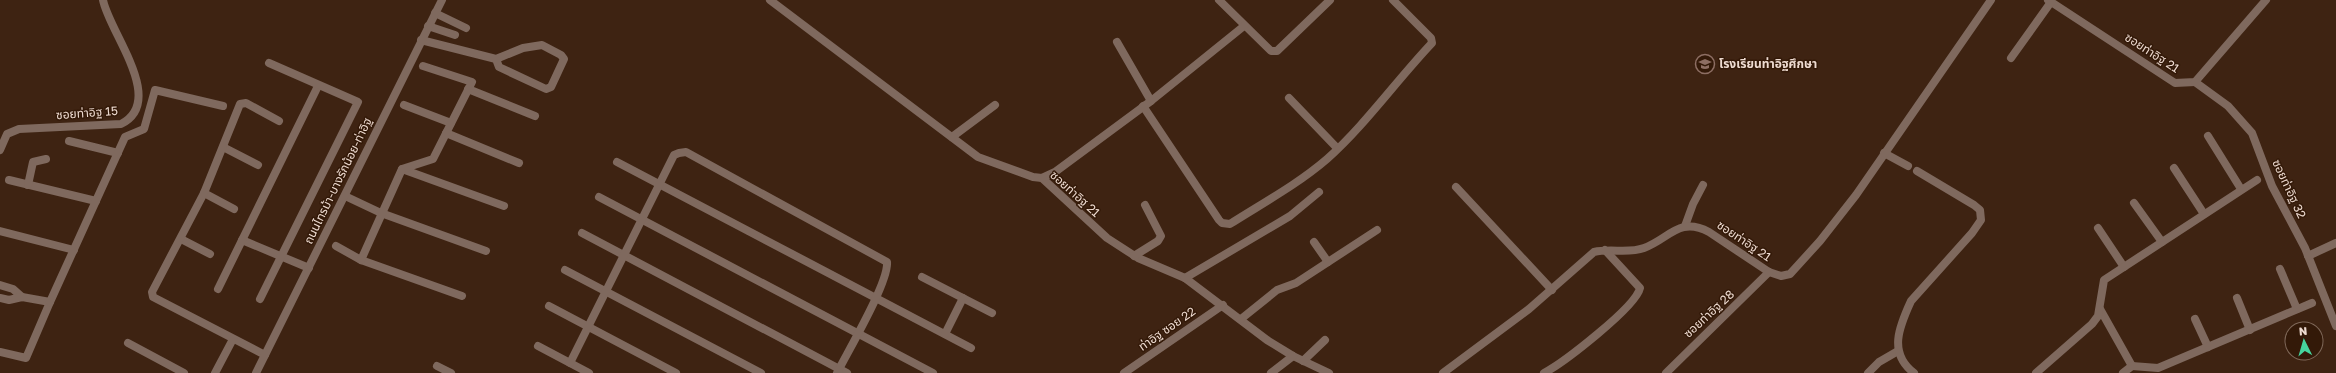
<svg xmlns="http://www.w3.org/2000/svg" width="2336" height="373" viewBox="0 0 2336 373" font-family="'Golos Text','Noto Sans Thai',sans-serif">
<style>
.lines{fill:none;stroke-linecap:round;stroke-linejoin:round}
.minor{stroke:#7f695e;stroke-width:8}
.labels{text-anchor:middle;stroke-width:3;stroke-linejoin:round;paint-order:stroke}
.street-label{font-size:12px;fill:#eedbd1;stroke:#331908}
.poi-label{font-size:12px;font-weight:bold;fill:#eedbd1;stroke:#331908;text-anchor:start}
</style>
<rect width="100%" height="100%" fill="#3e2312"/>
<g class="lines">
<g class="minor">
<path d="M770 0 978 157 1033 177 1042 178 1107 238 1138 258 1185 278 1267 340 1293 356 1329 373"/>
<path d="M1219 0 1271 51H1277L1330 0"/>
<path d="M2048 0 2175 83 2195 82 2266 0"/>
<path d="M435 13 466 28"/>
<path d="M428 26 455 35"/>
<path d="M421 40 496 59 523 48 542 45 561 55 564 59 551 87 546 89 499 67 496 59"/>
<path d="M1117 42 1151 101"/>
<path d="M2011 58 2051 2"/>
<path d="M2195 82 2228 106 2252 133 2272 186 2305 248 2336 326"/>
<path d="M468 89 535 116"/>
<path d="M1289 98 1337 148"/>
<path d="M404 105 451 123"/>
<path d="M1143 106 1219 220 1222 223 1230 224C1263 203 1298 184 1327 159 1366 124 1396 81 1432 43L1431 38 1393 0"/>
<path d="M446 133 519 163"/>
<path d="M2208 136 2241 189"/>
<path d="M952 137 995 105"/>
<path d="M69 141 118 153"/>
<path d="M223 147 258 165"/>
<path d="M0 150 7 134 19 129 121 124C167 101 109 32 103 0"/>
<path d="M1884 153 1908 166"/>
<path d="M617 162 971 348"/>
<path d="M2174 168 2204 214"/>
<path d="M402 169 504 206"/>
<path d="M1042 178 1055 172 1151 101 1244 26"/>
<path d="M9 180 96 201"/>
<path d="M28 185 33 162 46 159"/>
<path d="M1456 187 1552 290"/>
<path d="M204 193 234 209"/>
<path d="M345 196 381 213 486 251"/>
<path d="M599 197 933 373"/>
<path d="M2134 203 2162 242"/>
<path d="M1685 226 1693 204 1703 185"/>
<path d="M2098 228 2124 267"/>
<path d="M0 231 74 250"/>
<path d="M582 233 847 373"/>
<path d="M181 239 210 254"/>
<path d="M242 240 309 268"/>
<path d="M1314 242 1328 262"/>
<path d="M336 246 361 260 462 296"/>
<path d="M1134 256 1158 241 1161 236 1145 205"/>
<path d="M2308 256 2336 243"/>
<path d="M361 260 402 169 433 159 472 82 423 66"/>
<path d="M2280 269 2297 309"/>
<path d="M565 270 761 373"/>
<path d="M922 277 992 313"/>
<path d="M1185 278 1290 216 1319 192"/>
<path d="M0 285 13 289 22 297"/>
<path d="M218 289 318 86"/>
<path d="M0 298 9 300 22 297 50 302 26 358 0 352"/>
<path d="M2237 298 2250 330"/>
<path d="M260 299 358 102 269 63"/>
<path d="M50 302 125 137 144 129 155 90 223 106"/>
<path d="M549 306 676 373"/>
<path d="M2100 309 2132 366 2123 373"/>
<path d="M1241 319 1277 290 1296 283 1377 230"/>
<path d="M2195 319 2208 347"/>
<path d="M945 334 963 298"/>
<path d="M128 343 184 373"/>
<path d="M538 346 589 373"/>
<path d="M265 355 153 297 152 292 204 193 240 104 246 103 279 121"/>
<path d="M1303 361 1325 340"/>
<path d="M570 363 674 155 679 153 686 152 887 262C889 282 848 351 837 373"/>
<path d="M437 366 451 373"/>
<path d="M2132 366 2158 368 2312 303"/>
<path d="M215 373 233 339"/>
<path d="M256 373 442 0"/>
<path d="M1124 373 1223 305"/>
<path d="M1271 373 1293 356"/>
<path d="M1443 373 1529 309 1594 252C1611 248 1628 254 1644 248 1669 239 1679 216 1709 232L1769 272 1781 276 1790 274 1820 241 1856 195 1991 0"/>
<path d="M1544 373C1563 363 1636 307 1640 288L1605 250"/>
<path d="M1666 373 1769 272"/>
<path d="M1868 373 1879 362 1898 351"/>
<path d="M1914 373C1888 353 1899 327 1911 301L1972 233 1981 220 1980 210 1974 205 1917 171"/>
<path d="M2036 373 2092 324 2098 316 2104 280 2257 180"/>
</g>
</g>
<defs>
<g id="school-ring" transform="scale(1)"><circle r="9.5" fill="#331908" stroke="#8d6e63" stroke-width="1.5"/><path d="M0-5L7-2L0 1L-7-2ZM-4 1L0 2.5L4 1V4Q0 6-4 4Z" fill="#8d6e63"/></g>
</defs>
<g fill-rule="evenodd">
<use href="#school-ring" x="1705" y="64"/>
</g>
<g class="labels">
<g class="street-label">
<text transform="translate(2152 53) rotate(33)" y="4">ซอยท่าอิฐ 21</text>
<text transform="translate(87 113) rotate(-4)" y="4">ซอยท่าอิฐ 15</text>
<text transform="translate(338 181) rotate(-64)" y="4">ถนนไทรม้า-บางรักน้อย-ท่าอิฐ</text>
<text transform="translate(2289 189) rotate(65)" y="4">ซอยท่าอิฐ 32</text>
<text transform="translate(1075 194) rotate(42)" y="4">ซอยท่าอิฐ 21</text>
<text transform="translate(1744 241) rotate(34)" y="4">ซอยท่าอิฐ 21</text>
<text transform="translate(1709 314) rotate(-43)" y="4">ซอยท่าอิฐ 28</text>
<text transform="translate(1167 329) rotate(-35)" y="4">ท่าอิฐ ซอย 22</text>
</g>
<g class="poi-label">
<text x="1719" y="68">โรงเรียนท่าอิฐศึกษา</text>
</g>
</g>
<g transform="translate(2304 341) rotate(355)"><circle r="19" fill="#331908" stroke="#7e6758"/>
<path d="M0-3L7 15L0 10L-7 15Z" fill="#46d49e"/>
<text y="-6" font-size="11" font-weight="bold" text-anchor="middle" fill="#eedbd1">N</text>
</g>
</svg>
